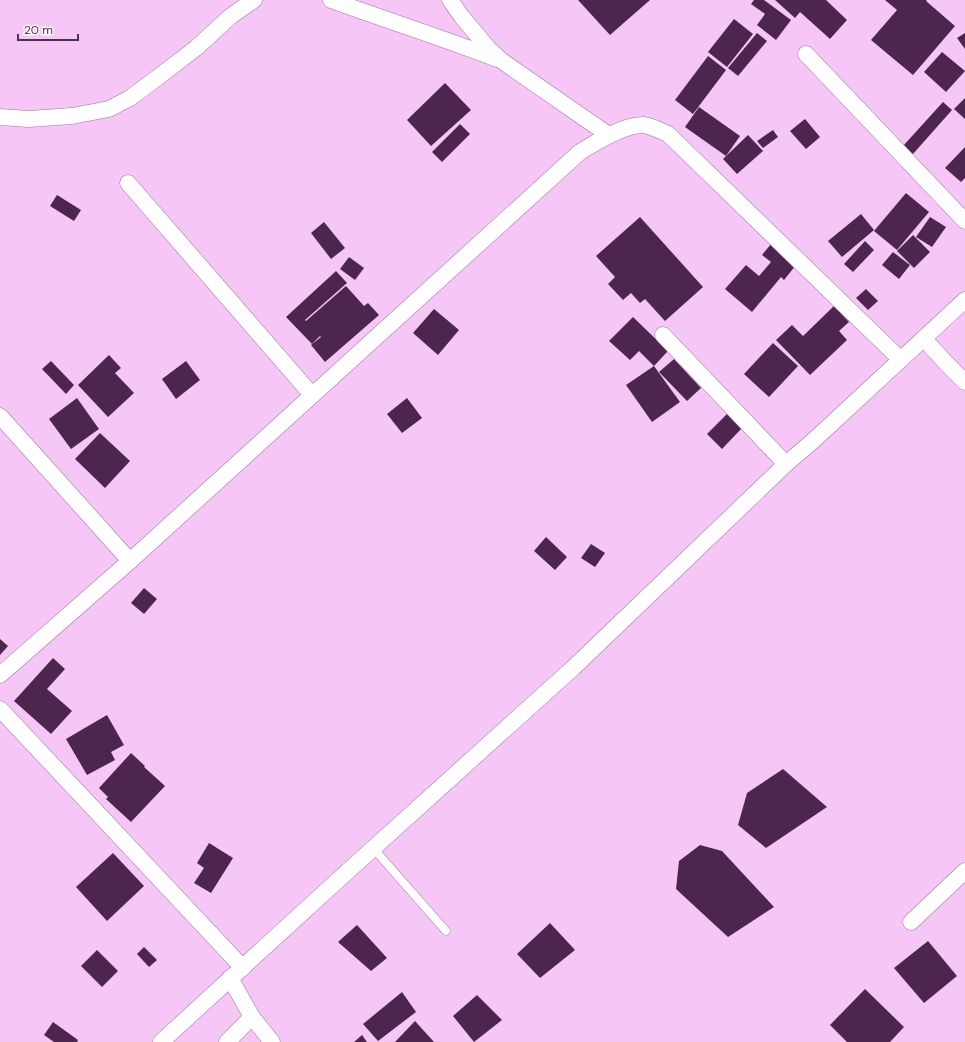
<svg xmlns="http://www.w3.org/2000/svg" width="965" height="1042" viewBox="0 0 965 1042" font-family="'DM Sans',sans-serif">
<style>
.building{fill:#4c264d}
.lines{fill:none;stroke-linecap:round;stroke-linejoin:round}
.lane-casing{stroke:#9f749f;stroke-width:9}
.street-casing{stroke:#9f749f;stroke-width:17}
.lane{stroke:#fff;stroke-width:8}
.street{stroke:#fff;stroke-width:16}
</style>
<rect width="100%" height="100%" fill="#f6c7f6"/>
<g class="building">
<path d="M578 0H650L610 35Z"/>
<path d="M754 0H764L791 20 776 40 757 25 765 14 751 4Z"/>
<path d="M775 0H826L847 20 830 39 800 12 795 18Z"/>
<path d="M885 0H927L926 1 955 26 913 75 871 40 897 10Z"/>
<path d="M734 19 753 34 727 67 708 52Z"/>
<path d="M757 33 767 41 738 76 728 68Z"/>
<path d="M965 33V49L957 38Z"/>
<path d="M942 52 965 71 946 92 924 72Z"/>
<path d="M708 56 726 70 693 114 675 100Z"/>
<path d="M445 83 471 110 431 146 407 120Z"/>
<path d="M965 98V119L954 109Z"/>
<path d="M943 102 952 110 913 154 903 146Z"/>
<path d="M699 107 740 136 726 156 685 127Z"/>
<path d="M805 119 820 137 806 149 790 131Z"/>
<path d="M460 124 470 134 442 162 432 152Z"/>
<path d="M773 130 778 137 763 148 757 141Z"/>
<path d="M748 135 763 151 737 174 723 159Z"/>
<path d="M965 147V178L961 182 945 168Z"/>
<path d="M906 193 929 212 897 250 874 231Z"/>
<path d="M57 195 81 210 74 221 50 206Z"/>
<path d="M861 214 874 230 842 257 828 241Z"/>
<path d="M640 217 703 287 665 321 645 299 640 303 631 293 623 300 608 284 615 277 596 256Z"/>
<path d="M930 217 946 227 932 247 916 237Z"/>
<path d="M324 222 345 248 331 259 311 233Z"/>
<path d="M913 235 930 252 914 268 897 251Z"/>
<path d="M865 241 874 250 853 272 844 264Z"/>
<path d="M771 244 796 265 784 280 781 277 752 312 725 289 746 265 759 276 771 262 762 255Z"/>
<path d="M893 252 910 265 899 279 882 265Z"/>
<path d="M349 257 364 268 355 280 340 269Z"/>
<path d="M336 271 347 283 305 320 306 321 346 286 364 306 368 303 379 315 325 362 311 345 321 337 320 336 312 344 286 317Z"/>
<path d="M866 289 878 301 868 310 856 298Z"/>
<path d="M834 306 849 322 839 331 847 340 810 375 776 340 792 325 803 336Z"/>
<path d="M434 309 459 330 438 355 413 333Z"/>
<path d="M633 317 668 351 654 366 639 351 630 360 609 341Z"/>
<path d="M773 343 798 366 769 397 744 374Z"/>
<path d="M109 355 121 368 115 373 134 393 108 417 78 385Z"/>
<path d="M674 359 701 388 687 401 659 372Z"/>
<path d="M51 361 74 385 66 394 42 369Z"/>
<path d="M186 361 200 380 176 399 162 379Z"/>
<path d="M654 366 680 402 652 422 626 385Z"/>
<path d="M77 398 99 429 71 449 49 419Z"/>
<path d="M407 398 422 418 402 433 387 414Z"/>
<path d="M727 414 742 428 722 449 707 434Z"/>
<path d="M100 433 130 461 105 488 75 459Z"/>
<path d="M546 537 567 557 555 570 534 551Z"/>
<path d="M591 544 605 553 595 567 581 558Z"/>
<path d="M144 588 157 599 144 614 131 603Z"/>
<path d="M0 639 8 646 0 655Z"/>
<path d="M53 658 65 669 47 689 72 711 51 734 14 701Z"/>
<path d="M107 715 124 745 111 752 115 760 87 775 66 739Z"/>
<path d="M131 753 145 766 144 767 165 786 131 822 106 799 108 797 99 788Z"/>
<path d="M783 769 827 807 766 848 738 825 747 793Z"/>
<path d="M209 843 233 858 211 893 194 883 204 868 197 863Z"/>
<path d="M700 845 722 851 774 907 728 937 676 889 679 861Z"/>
<path d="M113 853 144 886 107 921 76 887Z"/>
<path d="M550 923 575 950 540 978 517 954Z"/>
<path d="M357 925 387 958 371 971 338 942Z"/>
<path d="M928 941 957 976 924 1003 894 968Z"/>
<path d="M144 947 157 960 149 967 137 954Z"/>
<path d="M97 950 118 971 102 987 81 966Z"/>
<path d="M865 989 904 1027 890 1042H847L830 1025Z"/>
<path d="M402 992 416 1012 378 1041 363 1024Z"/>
<path d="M477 995 502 1020 474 1042 453 1016Z"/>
<path d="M415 1021 434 1042H395Z"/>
<path d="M53 1022 78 1040 77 1042H54L44 1035Z"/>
<path d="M362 1035 367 1042H354Z"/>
</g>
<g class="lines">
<g class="lane-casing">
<path id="lane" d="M373 848 446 931"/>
</g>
<g class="street-casing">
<g id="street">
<path d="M331 0C386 20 442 38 497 59"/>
<path d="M450 0 462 17 488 48 502 61 584 118 609 135"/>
<path d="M806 54 965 221"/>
<path d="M0 117 29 119 72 116 109 109 130 98 157 78 196 48 231 16 254 0"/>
<path d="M128 183 312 395"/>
<path d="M663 335 786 464"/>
<path d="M924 339 946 363 965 382"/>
<path d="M0 416 130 561"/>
<path d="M0 675 130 561 580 152C596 142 625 124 644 125 652 126 660 131 668 134L900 359"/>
<path d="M0 709 243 968"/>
<path d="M911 922 965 871"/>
<path d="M230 978 252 1017 272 1042"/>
<path d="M161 1042 348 871 573 668 786 464 814 440 965 300"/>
<path d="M227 1042 252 1017"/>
</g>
</g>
<use href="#lane" class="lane"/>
<use href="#street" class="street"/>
</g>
<path d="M18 34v6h60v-6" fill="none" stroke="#493648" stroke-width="2"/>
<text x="24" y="34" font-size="12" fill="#493648" stroke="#fdf8fd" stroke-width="3" paint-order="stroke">20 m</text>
</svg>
